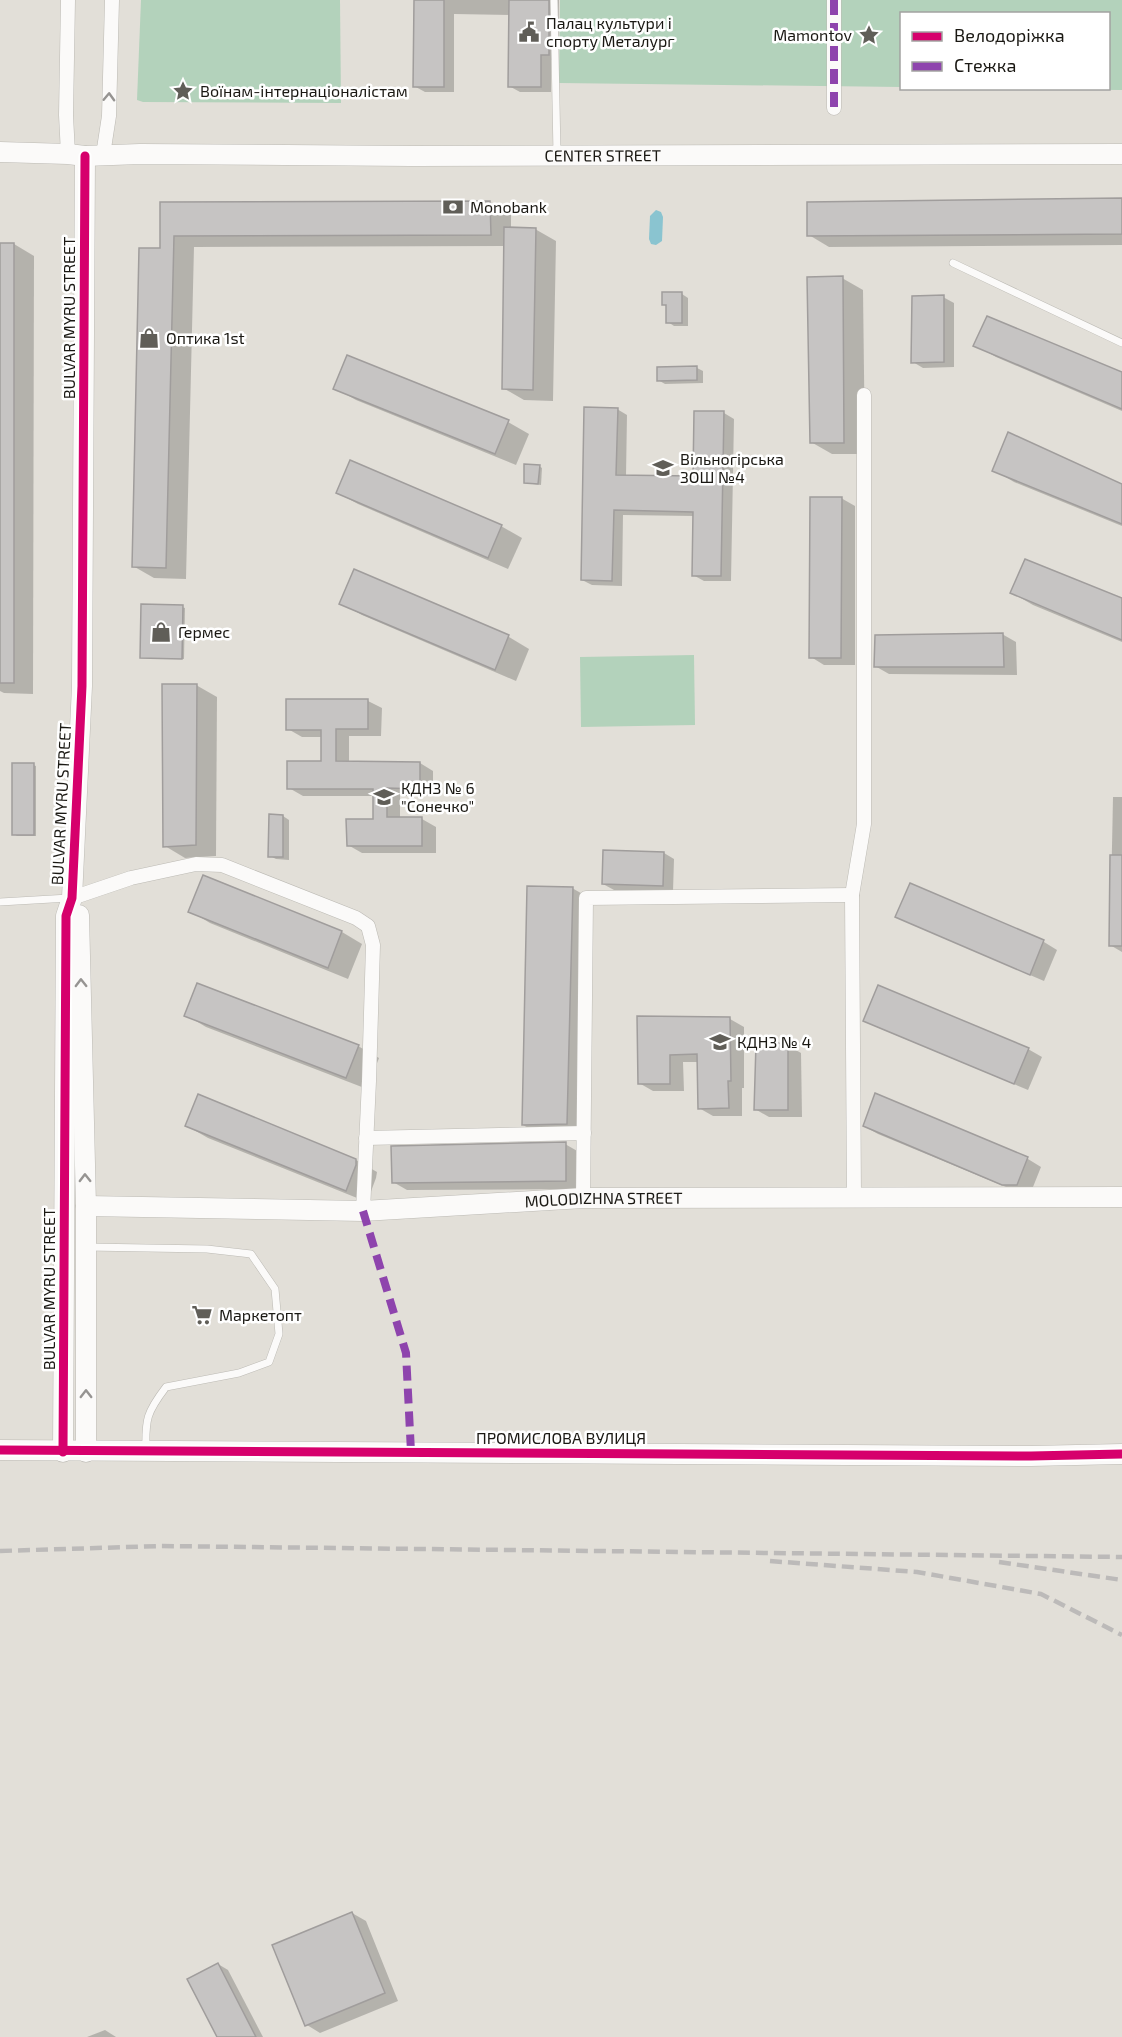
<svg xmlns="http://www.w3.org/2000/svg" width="1122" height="2037" viewBox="0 0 1122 2037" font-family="'Exo 2',sans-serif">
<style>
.green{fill:#b3d2bb}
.water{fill:#8ac4d0}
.shadow{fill:#0003}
.building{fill:#c6c4c3;stroke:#a09d9c;stroke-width:1.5}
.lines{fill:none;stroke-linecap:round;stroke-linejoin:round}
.lane-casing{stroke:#bcbab4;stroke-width:8}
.street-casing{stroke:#bcbab4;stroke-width:15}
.secondary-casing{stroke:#bcbab4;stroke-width:21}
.lane{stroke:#fbfaf9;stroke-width:7}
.street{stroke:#fbfaf9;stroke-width:14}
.secondary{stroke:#fbfaf9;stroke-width:20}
.rail{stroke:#bcbab9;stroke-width:4.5;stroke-dasharray:12 6;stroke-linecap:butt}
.quiet{stroke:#8e44ad;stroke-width:8;stroke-dasharray:15 8;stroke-linecap:butt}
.cycleway-casing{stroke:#fff;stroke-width:13}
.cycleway{stroke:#d6006c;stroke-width:9}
.oneway{stroke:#969492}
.labels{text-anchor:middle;stroke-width:5;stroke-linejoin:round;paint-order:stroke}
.poi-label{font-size:16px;fill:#1a1813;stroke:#fff;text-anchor:start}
.street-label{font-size:16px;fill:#1a1813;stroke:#fff}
</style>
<rect width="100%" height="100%" fill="#e2dfd8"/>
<g class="green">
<path d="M141 0H340L341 103 143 102 137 100Z"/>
<path d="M560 0H1122V90L993 89 1108 88V14H902L901 87 559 83Z"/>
<path d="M694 655 695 725 581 727 580 657Z"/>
</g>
<path class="water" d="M656 210 661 212 663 217 662 241 656 245 651 244 649 239 650 216Z"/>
<g class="shadow">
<path d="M415 0H559L558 60H551V92H520L509 86 510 15 454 14V92H425L414 86Z"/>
<path d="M1122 199V245L829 247 809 235Z"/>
<path d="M490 202 511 214V229H535L556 241 553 401 524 400 503 388 505 246 194 247 186 579 154 578 133 566 162 250 161 203Z"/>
<path d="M0 244H14L34 256 33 694 4 693 0 691Z"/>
<path d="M842 278 863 290 865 454H832L811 442Z"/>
<path d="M682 294 688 298V326H674L668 322V307L663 304Z"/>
<path d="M943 297 954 303V367L923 368 913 362Z"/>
<path d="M975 345 1122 374V411L996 357Z"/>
<path d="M347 357 508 422 529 434 516 465 356 400 335 388Z"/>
<path d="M697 368 703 371V383L665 384 658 380Z"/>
<path d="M617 409 627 415 626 476 695 478 696 412 724 413 734 419 731 581H704L693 575 694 516 623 515 622 586 592 585 582 580Z"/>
<path d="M539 466 542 468 541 485 525 483Z"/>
<path d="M994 470 1122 485V526L1014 482Z"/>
<path d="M338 493 501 526 522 538 508 569 358 504Z"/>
<path d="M841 498 855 506V665H824L811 657Z"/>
<path d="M355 571 509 637 529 649 516 681 362 615 341 603Z"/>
<path d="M1012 593 1122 600V642L1033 605Z"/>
<path d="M182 607 185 608 184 659 142 657Z"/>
<path d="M1002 634 1016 642 1017 675 889 674 875 666Z"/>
<path d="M196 685 217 697 216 856 185 858 165 846Z"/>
<path d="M368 701 382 708 381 736H349V763H420L433 771V796H400V818L422 819 436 827V853H362L348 845 374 821V796H303L289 788 323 762 322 737H302L288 729Z"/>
<path d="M33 765 36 766V836H17L14 834Z"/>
<path d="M1113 797H1122V952L1110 945Z"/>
<path d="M283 816 289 820V860L276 859 270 856Z"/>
<path d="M664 853 674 859 673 891 614 890 603 884Z"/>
<path d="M204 877 342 932 362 944 348 979 210 923 190 911Z"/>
<path d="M911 884 1044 942 1057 950 1044 981 911 924 897 916Z"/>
<path d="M572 888 586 896 581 1132 537 1133 523 1125Z"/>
<path d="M186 1015 358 1046 379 1058 367 1089 206 1027Z"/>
<path d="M639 1018 730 1019 744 1027V1088H742V1116H713L699 1108V1062H683L684 1091H653L639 1083Z"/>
<path d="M865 1020 1028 1049 1042 1057 1028 1090 879 1028Z"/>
<path d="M787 1045 801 1053 802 1117H769L755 1109Z"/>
<path d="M876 1095 1028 1159 1041 1167 1031 1192H1018L878 1134 864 1126Z"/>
<path d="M187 1126 356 1160 377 1172 376 1178 367 1202 208 1138Z"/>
<path d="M565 1144 579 1152V1189L407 1190 393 1182Z"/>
<path d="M352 1913 366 1921 398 2001 320 2033 307 2025Z"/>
<path d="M218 1964 228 1970 263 2037H218Z"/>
<path d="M105 2030 116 2037H87Z"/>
</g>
<g class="building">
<path d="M414 0H444V87H413Z"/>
<path d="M509 0H549V55H541V87H508Z"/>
<path d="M1122 198V234L807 236V202Z"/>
<path d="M490 201 491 235 174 236 166 568 132 567 139 248H160V202Z"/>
<path d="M504 227 536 228 533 390 502 389Z"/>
<rect x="0" y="243" width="14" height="440"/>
<path d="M843 276 844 443H810L807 277Z"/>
<path d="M662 292H682V323H666V305H662Z"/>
<path d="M944 295V362L911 363 912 296Z"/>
<path d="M987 316 1122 372V409L973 346Z"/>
<path d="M347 355 509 420 495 454 333 389Z"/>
<path d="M697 366V380L657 381V367Z"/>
<path d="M584 407 618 408 616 475 693 476 694 411H724L721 576H692L693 512 614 510 612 581 581 580Z"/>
<path d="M1008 432 1122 484V524L992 471Z"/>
<path d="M350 460 502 525 488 558 336 493Z"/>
<path d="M524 464 540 465 538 484 524 483Z"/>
<path d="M810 497H842L841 658H809Z"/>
<path d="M1025 559 1122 598V640L1010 593Z"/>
<path d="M354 569 509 635 495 670 339 604Z"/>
<path d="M141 604 183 605 182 659 140 658Z"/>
<path d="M1003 633 1004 667H874L875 635Z"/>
<path d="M162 684H197L196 845 163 847Z"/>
<path d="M286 699H368V729H336V761L420 762V789L387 788V817H422V846H347L346 819H373V789H287V761H321V730H286Z"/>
<rect x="12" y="763" width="22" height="72"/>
<path d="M269 814 283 815V857H268Z"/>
<path d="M603 850 664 852 663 886 602 884Z"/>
<path d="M1110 855H1122V946H1109Z"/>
<path d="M203 875 342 931 328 968 188 912Z"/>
<path d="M910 883 1044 940 1030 975 895 917Z"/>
<path d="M527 886 573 887 567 1124 522 1125Z"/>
<path d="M197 983 359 1045 346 1078 184 1016Z"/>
<path d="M878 985 1029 1048 1014 1084 863 1021Z"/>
<path d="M637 1016 730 1017 731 1081H728L729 1108 698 1109 697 1054 670 1055V1084H638Z"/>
<path d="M788 1043V1110H754L756 1044Z"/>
<path d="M875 1093 1028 1157 1017 1185H1002L863 1126Z"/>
<path d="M198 1094 356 1159V1165L346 1191 185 1126Z"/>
<path d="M566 1142V1181L392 1183 391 1146Z"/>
<path d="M352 1912 385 1993 305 2026 272 1945Z"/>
<path d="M218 1963 256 2037H217L187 1979Z"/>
</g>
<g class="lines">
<g class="lane-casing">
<g id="lane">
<path d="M554 1 557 154"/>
<path d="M953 263 1122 343"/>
<path d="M0 902 69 898"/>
<path d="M87 1247 207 1249 251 1254 275 1289 279 1334 269 1362 239 1373 166 1387C147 1412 145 1419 146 1450"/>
</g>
</g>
<g class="street-casing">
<g id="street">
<path d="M834 0V108"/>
<path d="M68 154 66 115 68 0"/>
<path d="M103 155 109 116 112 0"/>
<path d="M72 898 131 878 196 864 222 865 356 918 368 926 373 945 369 1081 363 1211"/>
<path d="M366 1138 584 1133"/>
<path d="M854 1196 852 895 864 824V395"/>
<path d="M583 1198 586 898 852 895"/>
</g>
</g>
<g class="secondary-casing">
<g id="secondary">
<path id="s1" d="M0 152 68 154 85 156 140 154 412 156 1122 154"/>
<path d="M79 915 86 1206V1452"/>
<path id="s2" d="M86 1206 363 1211 583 1198 1122 1197"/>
<path d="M0 1450 1031 1456 1122 1454"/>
<path d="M63 1452 66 916 72 898 82 686 85 156"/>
</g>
</g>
<use href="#lane" class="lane"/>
<use href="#street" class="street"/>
<use href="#secondary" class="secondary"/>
<g class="rail">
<path d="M0 1551 160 1546 1122 1557"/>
<path d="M770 1561 917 1572 1041 1594 1122 1635"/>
<path d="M999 1562 1122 1580"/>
</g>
<g class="quiet">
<path d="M834 0V108"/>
<path d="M363 1211 406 1353 411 1452"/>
</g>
<g class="cycleway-casing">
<g id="cycleway">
<path d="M0 1450 1031 1456 1122 1454"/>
<path d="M63 1452 66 916 72 898 82 686 85 156"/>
</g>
</g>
<use href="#cycleway" class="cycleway"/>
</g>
<defs><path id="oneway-chevron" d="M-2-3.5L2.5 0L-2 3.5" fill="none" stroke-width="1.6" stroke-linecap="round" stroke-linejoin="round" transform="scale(1.5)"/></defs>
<g class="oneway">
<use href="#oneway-chevron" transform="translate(109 97) rotate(-88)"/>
<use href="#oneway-chevron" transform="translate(81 983) rotate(-91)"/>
<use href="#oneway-chevron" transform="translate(85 1178) rotate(-91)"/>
<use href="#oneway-chevron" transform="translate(86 1394) rotate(-90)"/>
</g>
<defs>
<g id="civic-bare" transform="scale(1.62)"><path d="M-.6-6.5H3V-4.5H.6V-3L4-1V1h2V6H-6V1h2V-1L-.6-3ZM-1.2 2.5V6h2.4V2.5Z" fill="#605e58" stroke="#fff" stroke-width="2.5" paint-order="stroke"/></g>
<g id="sight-bare" transform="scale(1.62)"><path d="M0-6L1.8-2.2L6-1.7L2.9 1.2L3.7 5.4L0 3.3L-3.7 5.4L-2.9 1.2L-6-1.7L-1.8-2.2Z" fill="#605e58" stroke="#fff" stroke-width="2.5" paint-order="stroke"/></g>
<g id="bank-bare" transform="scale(1.62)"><path d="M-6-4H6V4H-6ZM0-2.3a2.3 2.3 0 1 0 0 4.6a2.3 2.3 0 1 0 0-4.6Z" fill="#605e58" stroke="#fff" stroke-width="2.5" paint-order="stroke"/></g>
<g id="shop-bare" transform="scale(1.62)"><path d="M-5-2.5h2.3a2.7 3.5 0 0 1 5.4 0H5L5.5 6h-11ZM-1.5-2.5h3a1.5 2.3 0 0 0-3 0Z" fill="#605e58" stroke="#fff" stroke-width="2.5" paint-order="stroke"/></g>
<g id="school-bare" transform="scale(1.62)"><path d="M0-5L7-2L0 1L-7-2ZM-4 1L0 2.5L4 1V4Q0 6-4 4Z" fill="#605e58" stroke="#fff" stroke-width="2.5" paint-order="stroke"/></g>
<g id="supermarket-bare" transform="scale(1.62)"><path d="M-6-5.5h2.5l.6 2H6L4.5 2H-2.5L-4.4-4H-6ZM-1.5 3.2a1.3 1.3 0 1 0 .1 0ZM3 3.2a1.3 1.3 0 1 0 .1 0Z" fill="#605e58" stroke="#fff" stroke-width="2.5" paint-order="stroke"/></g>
</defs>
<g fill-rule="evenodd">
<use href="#civic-bare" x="529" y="32"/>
<use href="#sight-bare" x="869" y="35"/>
<use href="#sight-bare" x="183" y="91"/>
<use href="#bank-bare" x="453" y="207"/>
<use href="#shop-bare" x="149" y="338"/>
<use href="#school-bare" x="663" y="468"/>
<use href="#shop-bare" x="161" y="632"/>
<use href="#school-bare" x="384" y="797"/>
<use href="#school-bare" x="720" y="1042"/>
<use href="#supermarket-bare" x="202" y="1315"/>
</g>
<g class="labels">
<g class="poi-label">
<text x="546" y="29">Палац культури і<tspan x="546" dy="18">спорту Металург</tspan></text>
<text x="852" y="41" text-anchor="end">Mamontov</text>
<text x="200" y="97">Воїнам-інтернаціоналістам</text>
<text x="470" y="213">Monobank</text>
<text x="166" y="344">Оптика 1st</text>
<text x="680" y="465">Вільногірська<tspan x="680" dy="18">ЗОШ №4</tspan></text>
<text x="178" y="638">Гермес</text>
<text x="401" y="794">КДНЗ № 6<tspan x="401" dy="18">"Сонечко"</tspan></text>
<text x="737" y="1048">КДНЗ № 4</text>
<text x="219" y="1321">Маркетопт</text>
</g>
<g class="street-label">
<text dy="6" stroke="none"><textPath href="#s1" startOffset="603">CENTER STREET</textPath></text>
<text transform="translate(69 318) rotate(-90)" y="6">BULVAR MYRU STREET</text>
<text transform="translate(61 804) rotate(-87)" y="6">BULVAR MYRU STREET</text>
<text dy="6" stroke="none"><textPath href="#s2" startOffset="518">MOLODIZHNA STREET</textPath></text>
<text transform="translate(49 1289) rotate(-90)" y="6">BULVAR MYRU STREET</text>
<text x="561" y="1444">ПРОМИСЛОВА ВУЛИЦЯ</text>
</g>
</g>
<rect x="900" y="12" width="210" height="78" fill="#ffffff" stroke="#a3a3a1" stroke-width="1.5"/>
<rect x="912" y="32" width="30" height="9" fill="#d6006c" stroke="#a3a3a1" stroke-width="1.5"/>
<text x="954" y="42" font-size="18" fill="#1a1813">Велодоріжка</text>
<rect x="912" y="62" width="30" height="9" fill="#8e44ad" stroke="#a3a3a1" stroke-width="1.5"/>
<text x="954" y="72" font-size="18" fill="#1a1813">Стежка</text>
</svg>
